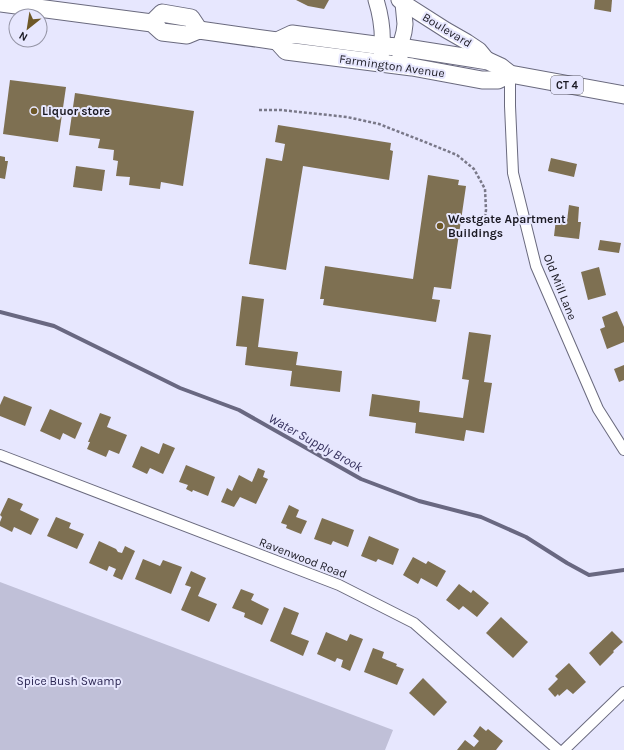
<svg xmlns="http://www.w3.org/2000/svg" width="624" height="750" viewBox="0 0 624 750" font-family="Karla,sans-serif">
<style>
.green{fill:#c0c0d8}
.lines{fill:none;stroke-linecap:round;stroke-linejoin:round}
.stream{stroke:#696881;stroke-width:4}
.building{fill:#7e7052}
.street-casing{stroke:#6a6a7e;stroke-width:12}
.secondary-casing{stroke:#6a6a7e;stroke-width:17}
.primary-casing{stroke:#6a6a7e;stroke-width:19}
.path{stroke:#797888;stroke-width:2.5;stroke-dasharray:3 2;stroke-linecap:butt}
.street{stroke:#fff;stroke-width:10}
.secondary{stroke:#fff;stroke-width:15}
.primary{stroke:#fff;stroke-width:17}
.poi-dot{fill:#6e5827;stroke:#e7e7fe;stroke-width:1.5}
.labels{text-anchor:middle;stroke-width:4;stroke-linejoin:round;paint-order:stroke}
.shield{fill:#e7e7fe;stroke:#585764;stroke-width:1}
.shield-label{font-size:11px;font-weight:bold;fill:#1a1922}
.street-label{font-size:12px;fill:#1a1922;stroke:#e7e7fe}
.poi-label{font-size:12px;font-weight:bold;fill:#1a1922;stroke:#e7e7fe;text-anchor:start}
.park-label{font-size:12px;fill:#2b2652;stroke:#e7e7fe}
.water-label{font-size:13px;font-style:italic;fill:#332e5b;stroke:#e7e7fe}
</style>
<rect width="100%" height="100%" fill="#e7e7fe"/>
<path class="green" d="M0 582 393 730 385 750H0Z"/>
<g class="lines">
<path class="stream" d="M0 312 54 326 180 388 239 410 361 479 419 501 481 517 526 537 567 563 589 575 624 570"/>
</g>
<g class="building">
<path d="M296 0H329L324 9 308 6Z"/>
<path d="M595 0H612L611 12 594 9Z"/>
<path d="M10 80 66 87 58 142 3 134Z"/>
<path d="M75 93 194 111 183 186 161 182 160 189 129 185 130 177 116 176 118 161 113 160 114 150 98 148 100 139 69 135Z"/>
<path d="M278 125 391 143 390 150 393 151 389 180 303 166 286 270 249 264 266 158 282 161 285 144 275 142Z"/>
<path d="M0 156 5 157V161H8L5 179 0 178Z"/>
<path d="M551 158 577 164 574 177 548 171Z"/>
<path d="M76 166 105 170 102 191 73 187Z"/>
<path d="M428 175 459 180 458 185 466 186 451 289 434 287 432 299 440 300 436 322 323 305 324 299H320L325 266 413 279Z"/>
<path d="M569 205 579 207 578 222H581L579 239 554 236 556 219 567 221Z"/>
<path d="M600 240 621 243 619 253 598 250Z"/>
<path d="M599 267 606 295 588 300 581 272Z"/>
<path d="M242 296 264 299 258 347 298 352 296 365 342 371 340 392 290 386 292 371 245 365 247 347 236 346Z"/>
<path d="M617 311 624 327V342L607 349 600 329 605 327 602 317Z"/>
<path d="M469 332 491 335 484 382 492 383 484 433 466 430 464 441 415 433 416 423 369 416 372 394 420 401 419 412 463 418 469 380 462 379Z"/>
<path d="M624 365V380L619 382 614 369Z"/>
<path d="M4 396 32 407 25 426 0 416V405Z"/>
<path d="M50 409 82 423 75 439 63 433 60 440 40 431Z"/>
<path d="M100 413 111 417 107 427 127 435 119 454 109 450 106 457 87 449 90 442H88Z"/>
<path d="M163 443 175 448 163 474 150 468 147 474 132 467 141 446 159 454Z"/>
<path d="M186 465 215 477 208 496 193 490 192 492 186 489 188 485 179 482Z"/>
<path d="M258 468 265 471 263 477 268 479 256 504 240 497 234 507 221 502 227 488 232 491 239 475 252 482Z"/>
<path d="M8 498H9L23 504 20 510 39 519 31 535 14 527 12 532 0 526V522L2 517 0 515Z"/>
<path d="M289 505 299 510 296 517 307 521 301 534 286 528 287 525 281 523Z"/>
<path d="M56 517 71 523 69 528 84 534 77 549 47 536Z"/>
<path d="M322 518 354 530 348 547 333 541 331 545 314 539Z"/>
<path d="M369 536 399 549 393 565 378 559 376 562 361 556Z"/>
<path d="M99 541 116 549 118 552 122 553 125 546 135 551 122 580 113 576 116 569 109 566 107 571 89 563Z"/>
<path d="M413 557 426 564 428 561 446 571 437 587 421 578 418 584 403 575Z"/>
<path d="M143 559 160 566 163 560 182 567 171 594 135 579Z"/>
<path d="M191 571 206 578 198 596 217 604 209 622 181 610 191 587 185 585Z"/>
<path d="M459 584 471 593 473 590 489 603 477 617 463 606 459 610 446 600Z"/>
<path d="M241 589 254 594 251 600 269 609 262 625 244 617 245 613 232 608Z"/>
<path d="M284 607 299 613 291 634 309 641 303 656 270 641Z"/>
<path d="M501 617 528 642 513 658 486 633Z"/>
<path d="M612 631 623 642 613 651 614 652 600 666 589 653Z"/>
<path d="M326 632 347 641 350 634 363 639 350 671 341 667 343 660 337 658 335 662 317 654Z"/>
<path d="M373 648 384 652 382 658 397 664 396 666 404 669 397 685 364 672Z"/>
<path d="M569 663 586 682 573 694 567 689 559 696 558 694 555 697 548 689 558 679 555 676Z"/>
<path d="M423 678 447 702 434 716 409 693Z"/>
<path d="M480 726 486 731 488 729 503 741 496 750H457L465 740 474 747 479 741 473 736Z"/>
</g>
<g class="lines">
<g class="street-casing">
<g id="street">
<path d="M510 74V106L513 173 536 266 598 409 624 450"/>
<path d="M0 455 339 585 414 623 558 750"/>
<path d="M564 750 624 692"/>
</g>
</g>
<g class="secondary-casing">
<g id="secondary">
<path d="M376 0C382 19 384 38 381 58"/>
<path d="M399 0 446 30 467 42 479 50 488 61"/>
<path d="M400 66V47L404 32 405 24 403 3"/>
</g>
</g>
<g class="primary-casing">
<g id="primary">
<path d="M0 3 152 23 162 32 187 35 199 30 277 41 292 34 383 46 400 47 470 58 488 61 501 67 510 74 624 95"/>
<path d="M152 23 162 13 191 18 199 30"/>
<path d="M277 41 286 51 412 67 482 80H498L510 74"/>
</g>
</g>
<path class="path" d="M259 110H281L347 117 379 124 425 142 457 155 474 169 485 189 486 210 484 225"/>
<use href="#street" class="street"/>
<use href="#secondary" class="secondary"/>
<use href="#primary" class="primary"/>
</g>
<g class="poi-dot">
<circle cx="34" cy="111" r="4"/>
<circle cx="440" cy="226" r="4"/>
</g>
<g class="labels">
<rect class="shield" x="551" y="76" width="32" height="18" rx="3"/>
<g class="shield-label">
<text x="567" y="89">CT 4</text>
</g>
<g class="street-label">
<text transform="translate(447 30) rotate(31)" y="4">Boulevard</text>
<text transform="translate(392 66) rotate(8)" y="4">Farmington Avenue</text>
<text transform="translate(560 287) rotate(68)" y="4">Old Mill Lane</text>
<text transform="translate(303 558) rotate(21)" y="4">Ravenwood Road</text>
</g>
<g class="poi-label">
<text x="42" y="115">Liquor store</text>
<text x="448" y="223">Westgate Apartment<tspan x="448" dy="14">Buildings</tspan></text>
</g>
<g class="park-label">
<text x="69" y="685">Spice Bush Swamp</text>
</g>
<g class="water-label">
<text transform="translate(316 442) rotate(29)" y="5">Water Supply Brook</text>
</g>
</g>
<g transform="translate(28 28) rotate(210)"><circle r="19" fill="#e7e7fe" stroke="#9595a6"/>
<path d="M0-3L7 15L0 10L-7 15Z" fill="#6e5827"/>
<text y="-6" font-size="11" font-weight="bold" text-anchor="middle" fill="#1a1922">N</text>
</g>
</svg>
